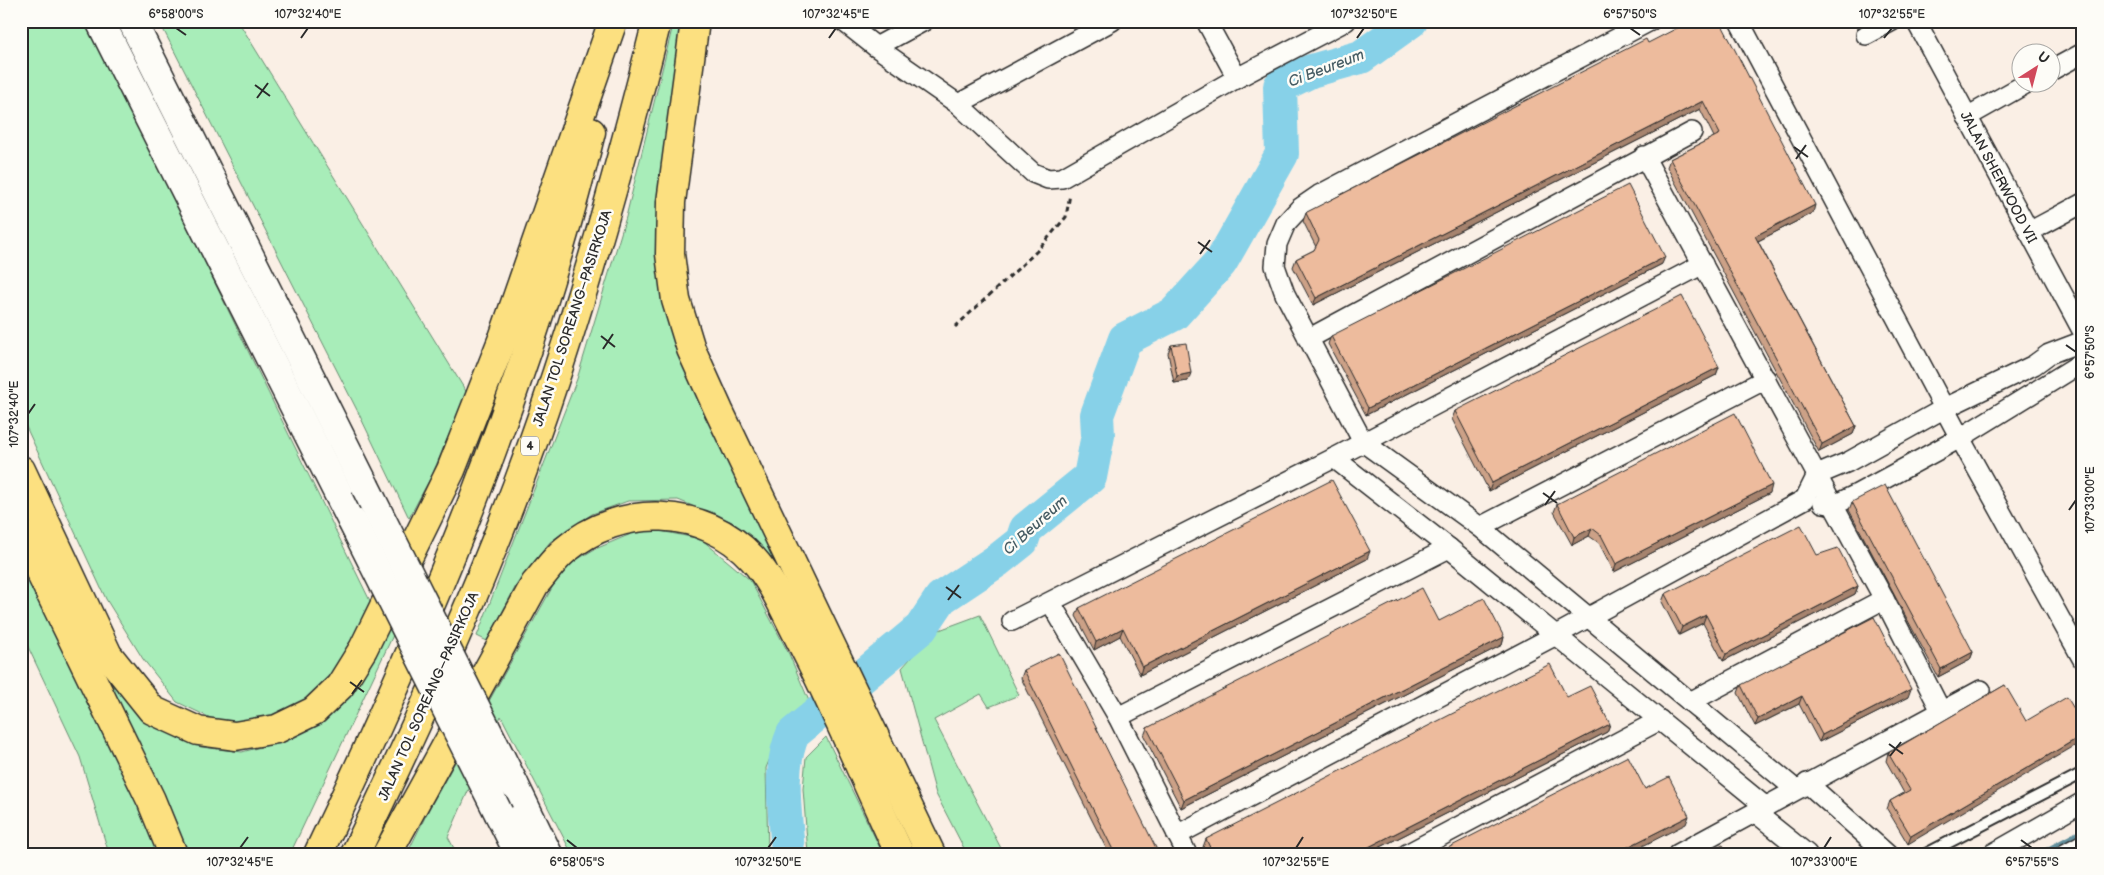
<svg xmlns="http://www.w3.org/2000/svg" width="2104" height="875" viewBox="0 0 2104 875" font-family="'Balsamiq Sans',sans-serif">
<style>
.green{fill:#a8edb9;stroke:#6a8c72}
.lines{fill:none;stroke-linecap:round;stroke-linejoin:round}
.stream{stroke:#628f9c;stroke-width:5.5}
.river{stroke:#87d1e8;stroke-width:34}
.service-casing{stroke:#2b2b2b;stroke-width:14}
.minor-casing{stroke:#2b2b2b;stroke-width:22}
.secondary-casing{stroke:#2b2b2b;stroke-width:31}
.motorway-casing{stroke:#2b2b2b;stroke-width:31}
.path{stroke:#2b2b2b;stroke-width:3;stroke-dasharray:5 4;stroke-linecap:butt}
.service{stroke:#fdfcf7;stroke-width:10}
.minor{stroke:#fdfcf7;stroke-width:19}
.secondary{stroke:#fdfcf7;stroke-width:28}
.motorway{stroke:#fce080;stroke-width:28}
.secondary-bridge-casing{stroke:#2b2b2b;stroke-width:31;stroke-linecap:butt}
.secondary-bridge{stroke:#fdfcf7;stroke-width:28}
.wall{fill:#cca187;stroke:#2b2b2b}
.shaded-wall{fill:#a6836e;stroke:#2b2b2b}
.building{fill:#edbb9d;stroke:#2b2b2b}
.ticks{fill:none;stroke:#2b2b2b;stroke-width:2}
.labels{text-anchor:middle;stroke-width:5;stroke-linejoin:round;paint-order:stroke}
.shield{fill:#fdfcf7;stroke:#6a6a68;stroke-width:1}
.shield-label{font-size:12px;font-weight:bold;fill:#2b2b2b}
.street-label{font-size:14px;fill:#2b2b2b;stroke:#fdfcf7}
.water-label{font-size:15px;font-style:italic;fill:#475d64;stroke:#fdfcf7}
.neatline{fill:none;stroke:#2b2b2b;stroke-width:2}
.ticks-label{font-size:12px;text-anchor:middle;fill:#2b2b2b}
</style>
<rect width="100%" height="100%" fill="#faefe5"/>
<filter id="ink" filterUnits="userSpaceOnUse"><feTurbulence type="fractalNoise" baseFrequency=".02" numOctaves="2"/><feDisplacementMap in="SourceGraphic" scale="10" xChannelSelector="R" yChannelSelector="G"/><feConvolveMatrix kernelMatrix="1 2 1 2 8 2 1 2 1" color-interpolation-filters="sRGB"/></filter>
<g filter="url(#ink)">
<g class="green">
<path d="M21 21H87L373 607 349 656 316 695 256 724 217 721 177 702 143 659 106 599 21 416Z"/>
<path d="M159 21H238L467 393 432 475 409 518 358 412Z"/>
<path d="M674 21H686L667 308 785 563 779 570 767 561 732 522 678 500 628 501 592 514 550 542 517 584 487 641 477 636 577 379 626 217Z"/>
<path d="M645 528 701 539 750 580 789 654 809 701 786 719 766 768 768 854H572L501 716 448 837 457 854H407L429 809 563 568 593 550Z"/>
<path d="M21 558 163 854H109L80 757 21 632Z"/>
<path d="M980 615 1019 695 989 707 981 694 934 720 1004 854H967L936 794 902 668 934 632Z"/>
<path d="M388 627 395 631 290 854H187L176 822 91 647 123 697 164 730 201 747 242 752 291 739 336 709Z"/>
<path d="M826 737 883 854H808L803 789 806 757Z"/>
</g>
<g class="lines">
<path class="stream" d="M2040 854 2083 831"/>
<path class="river" d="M788 854C786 814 777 771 793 734L921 628 941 598 998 560 1022 541 1026 529 1090 477 1098 435 1097 415 1125 339 1174 314 1221 262 1282 154 1280 86 1311 71 1361 57 1411 21"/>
<g class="service-casing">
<path id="service" d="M1926 854 2083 773"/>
</g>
<g class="minor-casing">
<g id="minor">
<path d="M843 21 876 47 958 104 1033 173 1048 179 1062 178 1237 78 1346 21"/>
<path d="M1206 21 1237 78"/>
<path d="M1650 21 1319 195 1300 208 1286 223 1277 244 1275 266 1285 294 1363 442 1480 527 1795 789"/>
<path d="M1739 21 1960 438 2083 660"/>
<path d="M1916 21 2083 332"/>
<path d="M1866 35 1892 21"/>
<path d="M876 47 924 21"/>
<path d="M2052 70 2083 53"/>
<path d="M958 104 1112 21"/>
<path d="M1967 117 2029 82"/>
<path d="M1644 156 1884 599 1942 713"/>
<path d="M2029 232 2083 203"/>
<path d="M1308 339 1692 132"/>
<path d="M1334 458 1449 548 1766 807"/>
<path d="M1823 503 1834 505 1857 494 1960 438 2083 362"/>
<path d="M1480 527 1766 379"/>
<path d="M1051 603 1118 717 1187 854"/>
<path d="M1012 621 1334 458 1703 264"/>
<path d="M1690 702 1884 599"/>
<path d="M1118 717 1449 548"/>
<path d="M1807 783 1887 854"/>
<path d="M1756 813 1807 854"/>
<path d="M1177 835 1556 635 1805 499 1817 475 1848 462 1945 408 2034 365 2049 354 2083 341"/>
<path d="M1407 854 1660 720"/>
<path d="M1678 854 1981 690"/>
<path d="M1992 854 2083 802"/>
<path d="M2065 854 2083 844"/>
</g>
</g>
<g class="secondary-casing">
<g id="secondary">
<path d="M100 21 352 521"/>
<path d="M132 21 365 486"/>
<path d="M514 784 548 854"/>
<path d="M499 814 519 854"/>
</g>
</g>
<g class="motorway-casing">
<g id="motorway">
<path d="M695 21 671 202 670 254 676 300 691 349 719 411 931 854"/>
<path d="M21 470 108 655 152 710 198 731 235 736 277 729 314 711 340 686 363 649 451 470 503 338 613 21"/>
<path d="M21 533 151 800 173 854"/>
<path d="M318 854C429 622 530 382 591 132"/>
<path d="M355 854C425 709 492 563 544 411 588 283 624 153 657 21"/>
<path d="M387 854 535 584C545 573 554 559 565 550 620 503 704 505 753 559 772 580 784 609 797 634 835 706 865 781 900 854"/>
</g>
</g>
<path class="path" d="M955 327 1037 251 1066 217 1070 194"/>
<use href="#service" class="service"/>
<use href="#minor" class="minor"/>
<use href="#secondary" class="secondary"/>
<use href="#motorway" class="motorway"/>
<g class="secondary-bridge-casing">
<g id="secondary-bridge">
<path d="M365 486 514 784"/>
<path d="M352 521 499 814"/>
</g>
</g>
<use href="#secondary-bridge" class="secondary-bridge"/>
</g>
<g class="wall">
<path d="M1648 43 1813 213 1758 241 1856 426 1853 434 1819 452 1667 167 1670 159 1714 137 1700 109 1313 305 1293 267 1296 259 1314 250 1316 247 1303 221 1306 213Z"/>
<path d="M1662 264 1366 415 1328 344 1331 336Z"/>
<path d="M1171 345 1188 381 1174 383 1168 353Z"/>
<path d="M1719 367 1716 375 1489 491 1452 419 1455 411Z"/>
<path d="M1770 493 1614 572 1599 543 1589 536 1572 545 1554 512 1557 504Z"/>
<path d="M1852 502 1973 652 1970 660 1938 677 1849 510Z"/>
<path d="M1367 559 1140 675 1120 636 1094 650 1076 616 1079 608Z"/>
<path d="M1858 586 1855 594 1723 661 1703 623 1679 635 1662 602 1665 594Z"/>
<path d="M1439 621 1504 637 1502 645 1181 808 1144 736 1147 728Z"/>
<path d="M1024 670 1159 854H1109L1021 678Z"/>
<path d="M1741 685 1908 697 1819 742 1799 704 1755 726 1738 693Z"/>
<path d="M2005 685 1908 844 1887 809 1890 801 1904 793 1886 761 1888 753Z"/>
<path d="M1567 697 1610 724 1607 732 1367 854H1206L1203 847 1206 839Z"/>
</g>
<g class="shaded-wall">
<path d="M1703 101 1700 109 1313 305 1316 298Z"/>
<path d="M1815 205 1813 213 1752 244 1755 236Z"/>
<path d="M1665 257 1662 264 1366 415 1368 408Z"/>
<path d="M1719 367 1716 375 1489 491 1492 483Z"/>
<path d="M1191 373 1188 381 1174 383 1177 376Z"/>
<path d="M1856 426 1853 434 1819 452 1822 444Z"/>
<path d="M1772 485 1770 493 1614 572 1616 564Z"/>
<path d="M1592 528 1589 536 1572 545 1574 537Z"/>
<path d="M1370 551 1367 559 1140 675 1142 667Z"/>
<path d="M1858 586 1855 594 1723 661 1726 654Z"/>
<path d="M1706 615 1703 623 1679 635 1682 627Z"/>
<path d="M1123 628 1120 636 1094 650 1096 642Z"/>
<path d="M1504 637 1502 645 1181 808 1184 800Z"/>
<path d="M1973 652 1970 660 1938 677 1941 669Z"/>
<path d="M1911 689 1908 697 1819 742 1822 735Z"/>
<path d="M1802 696 1799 704 1755 726 1758 719Z"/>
<path d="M1610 724 1607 732 1367 854H1355Z"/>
<path d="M2083 735V741L1908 844 1911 836Z"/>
<path d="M1689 816 1686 824 1627 854H1614Z"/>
</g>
<g class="building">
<path d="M1691 21H1720L1815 205 1755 236 1856 426 1822 444 1670 159 1720 134 1703 101 1316 298 1296 259 1314 250 1319 240 1306 213 1307 212 1646 39 1648 43Z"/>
<path d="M1628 185 1665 257 1368 408 1331 336Z"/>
<path d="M1682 296 1719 367 1492 483 1455 411Z"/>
<path d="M1186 343 1191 373 1177 376 1171 345Z"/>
<path d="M1735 413 1772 485 1616 564 1601 535 1592 528 1574 537 1557 504Z"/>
<path d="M1332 480 1370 551 1142 667 1123 628 1096 642 1079 608Z"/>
<path d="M1885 485 1973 652 1941 669 1852 502Z"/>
<path d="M1801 525 1817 555 1838 548 1858 586 1726 654 1706 615 1682 627 1665 594Z"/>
<path d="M1422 588 1439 621 1484 598 1504 637 1184 800 1147 728Z"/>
<path d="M1874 617 1911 689 1822 735 1802 696 1758 719 1741 685Z"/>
<path d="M1059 653 1159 854H1115L1024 670Z"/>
<path d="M1550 664 1567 697 1590 686 1610 724 1355 854H1213L1206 839Z"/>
<path d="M2005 685 2026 721 2067 697 2083 724V735L1911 836 1890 801 1910 790 1888 753Z"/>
<path d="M1628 756 1645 789 1669 777 1689 816 1614 854H1436Z"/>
<path d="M1723 845 1728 854H1705Z"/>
</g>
</g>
<path class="ticks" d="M176 28 186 35M1630 28 1640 35M301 38 308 28M829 38 836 28M1357 38 1364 28M1884 38 1892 28M255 85 270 96M257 98 268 83M1794 147 1808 157M1796 159 1806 145M1198 242 1212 252M1200 254 1210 240M601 336 615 347M2066 345 2076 352M603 349 613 334M28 414 35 404M1543 493 1557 503M1545 505 1555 491M2069 510 2076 500M946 587 961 598M948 600 959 585M350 682 364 692M352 694 362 680M1889 744 1903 754M1890 756 1901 742M567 840 577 848M2021 840 2032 848M240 848 248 837M768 848 776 837M1296 848 1303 837M1824 848 1831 837"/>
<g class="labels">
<rect class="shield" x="521" y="436.5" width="18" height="19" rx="4"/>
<g class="shield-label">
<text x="530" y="450">4</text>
</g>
<g class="street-label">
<text transform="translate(1999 177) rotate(62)" y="5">JALAN SHERWOOD VII</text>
<text transform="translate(572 318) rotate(-72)" y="5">JALAN TOL SOREANG–PASIRKOJA</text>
<text transform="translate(428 696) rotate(-66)" y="5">JALAN TOL SOREANG–PASIRKOJA</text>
</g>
<g class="water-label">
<text transform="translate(1326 68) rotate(-21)" y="5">Ci Beureum</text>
<text transform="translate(1035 525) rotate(-42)" y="5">Ci Beureum</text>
</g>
</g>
<rect width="2104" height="875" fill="none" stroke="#fdfcf7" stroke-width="55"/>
<g transform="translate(2036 68) rotate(36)"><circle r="24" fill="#fdfcf7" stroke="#a9a8a5"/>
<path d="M0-4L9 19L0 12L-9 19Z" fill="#d1495b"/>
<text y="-8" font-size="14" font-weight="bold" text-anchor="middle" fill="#2b2b2b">U</text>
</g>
<rect x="28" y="28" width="2048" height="820" class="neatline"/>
<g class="ticks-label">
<text x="176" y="18">6°58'00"S</text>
<text x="308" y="18">107°32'40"E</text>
<text x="836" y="18">107°32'45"E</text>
<text x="1364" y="18">107°32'50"E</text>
<text x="1630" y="18">6°57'50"S</text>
<text x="1892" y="18">107°32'55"E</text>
<text transform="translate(2090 352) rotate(-90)" y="4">6°57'50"S</text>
<text transform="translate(14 414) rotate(-90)" y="4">107°32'40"E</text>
<text transform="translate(2090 500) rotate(-90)" y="4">107°33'00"E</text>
<text x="240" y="866">107°32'45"E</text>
<text x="577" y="866">6°58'05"S</text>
<text x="768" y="866">107°32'50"E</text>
<text x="1296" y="866">107°32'55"E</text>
<text x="1824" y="866">107°33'00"E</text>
<text x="2032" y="866">6°57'55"S</text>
</g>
</svg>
